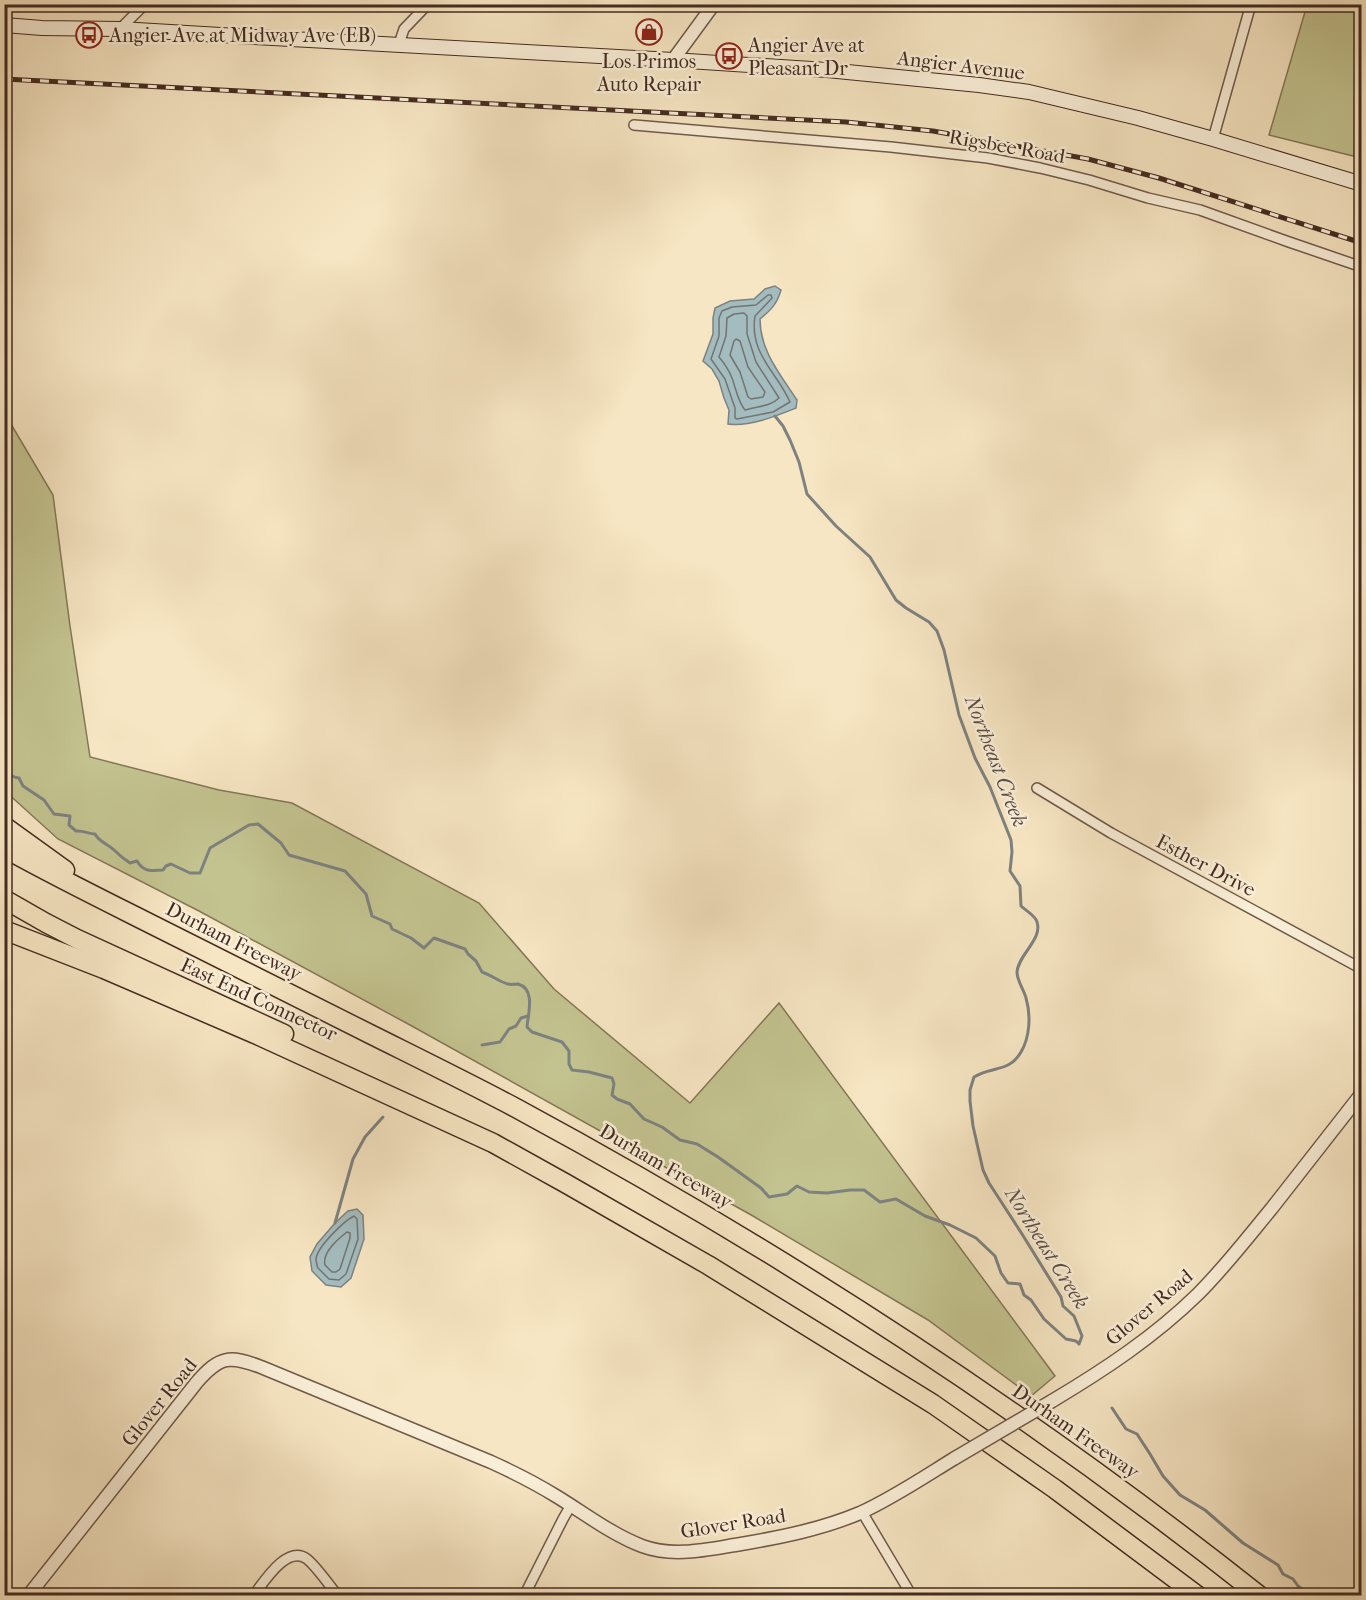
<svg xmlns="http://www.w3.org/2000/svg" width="1366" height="1600" viewBox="0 0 1366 1600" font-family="'IM FELL French Canon',serif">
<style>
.green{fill:#c3c38f;stroke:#847758;stroke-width:1.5}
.water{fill:#a3bcbf;stroke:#7d8280;stroke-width:1.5}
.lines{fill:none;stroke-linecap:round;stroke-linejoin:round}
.shore{stroke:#747470;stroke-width:1.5}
.stream{stroke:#7d8280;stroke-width:3}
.minor-casing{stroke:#715a4a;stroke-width:12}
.tertiary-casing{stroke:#715a4a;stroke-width:15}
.secondary-casing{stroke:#442b21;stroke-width:16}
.motorway-casing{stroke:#442b21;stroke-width:21}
.minor{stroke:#faefd8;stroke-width:9}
.tertiary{stroke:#faefd8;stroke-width:12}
.secondary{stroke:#faefd8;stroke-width:14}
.motorway{stroke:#f7e6c3;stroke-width:18}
.rail-casing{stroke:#442b21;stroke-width:5}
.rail{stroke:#faefd8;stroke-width:3;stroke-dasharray:9;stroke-linecap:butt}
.tertiary-bridge-casing{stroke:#715a4a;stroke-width:15;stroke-linecap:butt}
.tertiary-bridge{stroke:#faefd8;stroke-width:12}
.labels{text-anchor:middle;stroke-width:5;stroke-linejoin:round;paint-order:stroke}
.poi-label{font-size:20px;fill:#442b21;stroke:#faefd8;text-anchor:start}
.street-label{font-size:20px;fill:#442b21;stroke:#faefd8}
.water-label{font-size:21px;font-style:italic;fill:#5c4f48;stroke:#faefd8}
</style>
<rect width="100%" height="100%" fill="#f7e6c3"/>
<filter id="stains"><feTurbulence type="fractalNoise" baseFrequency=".00333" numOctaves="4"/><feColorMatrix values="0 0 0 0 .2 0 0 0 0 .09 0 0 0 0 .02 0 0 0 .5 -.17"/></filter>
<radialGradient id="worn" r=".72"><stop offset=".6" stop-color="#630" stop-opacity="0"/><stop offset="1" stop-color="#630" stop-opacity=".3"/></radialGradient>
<g class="green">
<path d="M1307 5H1361V158L1269 135Z"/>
<path d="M5 414 53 495 70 626 90 757 219 790 292 803 479 903 554 989 690 1103 779 1003 1055 1376 1031 1396 928 1320 753 1216 410 1025 199 911 58 839 5 791Z"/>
</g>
<g class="water">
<path d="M775 286 781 290C777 304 771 310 760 319 760 351 780 374 797 400L796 408C776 416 750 427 728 424L729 410 724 398 719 381 712 369 703 361 713 334V318L715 308 730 301 754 299 765 289Z"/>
<path d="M357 1209 363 1215 364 1239 351 1278 341 1287 326 1285 312 1271 310 1257 317 1244 335 1223 348 1211Z"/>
</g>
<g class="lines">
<g class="shore">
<path d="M768 295H771L772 298 755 316C749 354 777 372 790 402L773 412 737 419 735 418V408L725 379 711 359 719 336V318L722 311 732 307 756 305Z"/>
<path d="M744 313 747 316V334L756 362 779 398C770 407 757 406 745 410 738 402 736 389 732 378 729 370 724 363 719 357L726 336 727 318 734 314Z"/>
<path d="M736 339 740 341 748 367 765 392 763 397 751 399 748 397 740 372 730 355 734 341Z"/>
<path d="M354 1216 357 1219 358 1239 346 1274 339 1280 329 1279 318 1268C317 1267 316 1260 316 1259 317 1247 344 1221 354 1216Z"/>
<path d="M347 1232 350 1233V1238L340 1269 336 1272H332L325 1265C322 1252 338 1239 347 1232Z"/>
</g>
<g class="stream">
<path d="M4 760C6 770 8 777 19 778L23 786 44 800 54 814 70 816 69 825 76 831C83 830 88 834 95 834 99 842 108 844 114 850 119 855 124 859 130 863L137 861C143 872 152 871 163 870L166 866 171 864 190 873H200L210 848 249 825 258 824 281 843 289 855 345 871 366 894 372 916 390 924 392 929 411 938 424 948 434 938 465 949 468 954 476 961 482 972C491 975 500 982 508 984 511 985 514 984 518 984 536 989 528 1014 527 1027L532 1032 562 1042 569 1051V1064L572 1070 589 1072 612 1078 614 1084 612 1095 617 1099 630 1104 644 1119 662 1127 680 1140 697 1144 718 1157 761 1188 769 1197 787 1194 797 1186 809 1192 827 1193 850 1190H864L880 1202 896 1199 925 1216 950 1225 976 1238 995 1256 1001 1273 1008 1283 1020 1284 1024 1295 1031 1300 1044 1319 1066 1339 1076 1341 1079 1344 1082 1336 1074 1316 1063 1306 1061 1297 1022 1234 989 1183 983 1170 973 1126 970 1101V1090L974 1077C991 1066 1009 1073 1021 1052 1030 1037 1031 1015 1026 998 1024 990 1017 981 1017 972 1018 955 1043 939 1037 922 1036 916 1025 910 1021 906L1020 886 1010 871 1012 852 1011 840 990 787 975 758 959 715 944 650 937 631 929 622 906 608 896 600 870 557 836 526 807 494 799 462 790 440 783 426 775 416"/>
<path d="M482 1045 500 1042 509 1029 516 1026 521 1018 528 1016"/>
<path d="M335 1223 353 1159 365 1137 383 1117"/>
<path d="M1112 1408 1126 1429 1137 1434 1150 1454 1163 1476 1180 1495 1205 1510 1243 1543 1278 1565 1283 1574 1293 1579 1298 1586 1312 1596"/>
</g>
<g class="minor-casing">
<g id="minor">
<path d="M120 29 145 4"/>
<path d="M399 44 404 29 428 4"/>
<path d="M634 125 891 147 988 158 1040 168 1089 180 1148 198 1200 210 1289 242 1362 267"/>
<path d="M1213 139 1251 4"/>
<path d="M1037 788 1111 833 1362 969"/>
<path d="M862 1512 912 1596"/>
<path d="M253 1596C264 1582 287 1544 307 1559 316 1566 330 1586 338 1596"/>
<path d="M524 1596 563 1519 571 1505"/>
</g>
</g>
<g class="tertiary-casing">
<g id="tertiary">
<path d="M673 60 714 4"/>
<path d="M1052 1401C1104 1370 1154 1337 1198 1294 1225 1267 1248 1237 1272 1208 1302 1170 1332 1131 1362 1093"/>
<path d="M28 1596 197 1382C220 1356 229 1355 261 1367L491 1462C513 1472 535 1483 556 1496 584 1513 611 1534 642 1546 674 1558 709 1549 741 1544 782 1537 822 1529 860 1513 893 1498 924 1477 955 1458"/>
</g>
</g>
<g class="secondary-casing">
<path id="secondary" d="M4 25 42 28 120 29 254 37 673 60 827 70 979 85 1029 92 1138 118 1213 139 1362 184"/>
</g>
<g class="motorway-casing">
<g id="motorway">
<path d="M4 826 65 870"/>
<path d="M4 848C47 872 91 894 135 916 214 956 293 996 372 1035 420 1059 469 1083 516 1108 777 1249 1028 1412 1260 1596"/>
<path d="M4 899 46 923 77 939 284 1034"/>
<path d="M4 930 104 969 255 1034 493 1143 565 1183 708 1265 933 1404 1055 1489 1198 1596"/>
</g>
</g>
<use href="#minor" class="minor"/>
<use href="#tertiary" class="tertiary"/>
<use href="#secondary" class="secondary"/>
<use href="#motorway" class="motorway"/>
<g class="rail-casing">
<path id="rail" d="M4 79 846 122 933 131 1088 159 1159 178 1362 243"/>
</g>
<use href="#rail" class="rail"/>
<g class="tertiary-bridge-casing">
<path id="tertiary-bridge" d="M955 1458 1052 1401"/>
</g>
<use href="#tertiary-bridge" class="tertiary-bridge"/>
</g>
<defs>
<g id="shop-ring" transform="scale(1.35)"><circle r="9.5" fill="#faefd8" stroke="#8f2418" stroke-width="1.5"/><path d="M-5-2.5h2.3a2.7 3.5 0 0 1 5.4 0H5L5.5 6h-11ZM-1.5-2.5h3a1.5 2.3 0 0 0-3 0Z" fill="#8f2418"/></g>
<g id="bus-ring" transform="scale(1.35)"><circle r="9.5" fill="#faefd8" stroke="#8f2418" stroke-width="1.5"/><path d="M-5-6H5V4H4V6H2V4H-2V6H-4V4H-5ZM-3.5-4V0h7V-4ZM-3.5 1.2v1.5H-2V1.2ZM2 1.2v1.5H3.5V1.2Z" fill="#8f2418"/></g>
</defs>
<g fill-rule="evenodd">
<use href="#shop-ring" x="649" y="32"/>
<use href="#bus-ring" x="89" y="35"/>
<use href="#bus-ring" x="729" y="56"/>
</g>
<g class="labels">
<g class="poi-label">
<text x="109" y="42">Angier Ave at Midway Ave (EB)</text>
<text x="748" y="52">Angier Ave at<tspan x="748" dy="23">Pleasant Dr</tspan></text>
<text x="649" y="68" text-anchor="middle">Los Primos<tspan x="649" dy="23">Auto Repair</tspan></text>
</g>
<g class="street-label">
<text transform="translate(961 65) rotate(7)" y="7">Angier Avenue</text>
<text transform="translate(1007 146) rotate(10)" y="7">Rigsbee Road</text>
<text transform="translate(1206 865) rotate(28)" y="7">Esther Drive</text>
<text transform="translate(234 941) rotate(27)" y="7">Durham Freeway</text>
<text transform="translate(259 999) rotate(25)" y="7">East End Connector</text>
<text transform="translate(666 1166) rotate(30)" y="7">Durham Freeway</text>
<text transform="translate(1149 1307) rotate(-40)" y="7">Glover Road</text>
<text transform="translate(159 1402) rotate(-51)" y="7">Glover Road</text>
<text transform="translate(1076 1431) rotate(35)" y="7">Durham Freeway</text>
<text transform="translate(733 1523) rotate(-9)" y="7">Glover Road</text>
</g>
<g class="water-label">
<text transform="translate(996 761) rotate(69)" y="7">Northeast Creek</text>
<text transform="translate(1047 1248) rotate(58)" y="7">Northeast Creek</text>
</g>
</g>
<rect width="1366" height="1600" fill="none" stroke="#f7e6c3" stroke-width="24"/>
<rect x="6" y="6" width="1354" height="1588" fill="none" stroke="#442b21" stroke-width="3"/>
<rect x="12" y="12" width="1342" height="1576" fill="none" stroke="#442b21" stroke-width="1.5"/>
<rect width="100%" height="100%" filter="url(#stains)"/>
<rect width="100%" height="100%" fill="url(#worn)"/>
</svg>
